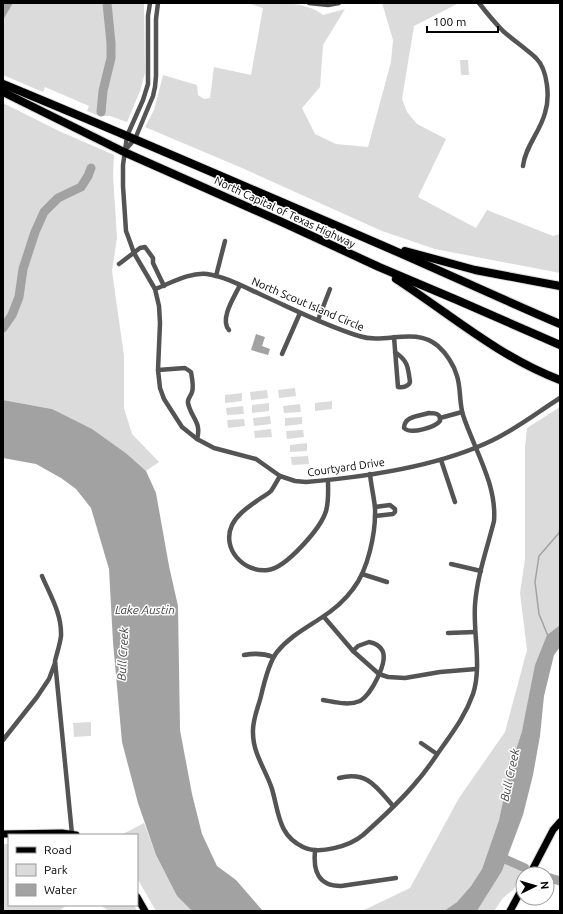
<svg xmlns="http://www.w3.org/2000/svg" width="563" height="914" viewBox="0 0 563 914" font-family="Ubuntu,sans-serif">
<style>
.green{fill:#dbdbdb}
.water{fill:#a2a2a2}
.lines{fill:none;stroke-linecap:round;stroke-linejoin:round}
.stream{stroke:#a2a2a2;stroke-width:1.5}
.river{stroke:#a2a2a2;stroke-width:9}
.primary-casing{stroke:#dbdbdb;stroke-width:9}
.trunk-casing{stroke:#dbdbdb;stroke-width:10}
.minor{stroke:#545454;stroke-width:4.5}
.primary{stroke:#000;stroke-width:7}
.trunk{stroke:#000;stroke-width:8}
.labels{text-anchor:middle;stroke-width:3;stroke-linejoin:round;paint-order:stroke}
.street-label{font-size:11px;fill:#000;stroke:#fff}
.water-label{font-size:12px;font-style:italic;fill:#434343;stroke:#fff}
</style>
<rect width="100%" height="100%" fill="#fff"/>
<g class="green">
<path d="M13 3H144L145 73 140 91 127 122 110 116H99L87 111 89 106 45 87 43 92 3 75V20Z"/>
<path d="M247 3C269 3 306 0 323 15L345 9 323 45 320 87 302 108 315 134 336 144 368 147 391 62 393 40 382 3H459L414 26 402 99 407 112 417 124 446 139 418 197 476 228 487 210 553 236 560 234V273L435 249 382 231 242 168 145 127 154 110 163 75 197 85 198 95 204 99 210 98 214 67 251 75 263 8Z"/>
<path d="M460 60H468L469 75H461Z"/>
<path d="M3 103 59 131 114 155 113 175 117 238 112 271 124 356V408L132 434 159 462 146 471 127 454 52 409 3 400Z"/>
<path d="M295 388 296 396 279 398 278 390Z"/>
<path d="M267 390 268 398 251 400 250 392Z"/>
<path d="M242 393V401L225 403V395Z"/>
<path d="M332 401V409L315 411V403Z"/>
<path d="M269 403V411L252 413V405Z"/>
<path d="M300 404 301 412 284 413 283 406Z"/>
<path d="M243 406 244 414 227 415 226 408Z"/>
<path d="M560 407V625L547 635 522 731 510 768 499 820 482 869 471 886 457 902 444 911H362L410 888 459 798 505 732 527 650 520 593 525 559V447L527 428Z"/>
<path d="M270 416 271 424 254 426 253 418Z"/>
<path d="M302 417V424L285 426V418Z"/>
<path d="M244 419 245 426 228 428 227 420Z"/>
<path d="M271 429 272 437 255 438 254 431Z"/>
<path d="M303 430 304 437 287 439 286 431Z"/>
<path d="M307 443V451L290 452V445Z"/>
<path d="M308 456 309 464 292 465 291 457Z"/>
<path d="M91 722V736L74 737 73 723Z"/>
<path d="M144 823 156 855 177 896 192 911H156L137 878V835H121Z"/>
<path d="M3 844H9V905H67L59 911H3Z"/>
<path d="M508 856 525 864 514 889 503 898 494 911H477L502 871Z"/>
<path d="M100 905H134L137 911H109Z"/>
</g>
<g class="water">
<path d="M3 3H13L3 20Z"/>
<path d="M256 334 265 337 262 346 270 349 268 355 251 350Z"/>
<path d="M3 400 52 409 92 429 127 454 146 471 156 493 169 566 178 606 180 730 192 794 202 834 217 866 236 880 263 911H192L177 896 156 855 138 803 122 742 113 642 109 569 91 508 76 489 61 478 36 464 3 458Z"/>
<path d="M560 625V647L554 655 544 696 540 736 533 775 523 815 502 871 477 911H444L457 902 471 886 482 869 499 820 510 768 522 731 535 665 547 635Z"/>
</g>
<g class="lines">
<path class="stream" d="M548 636 539 614 535 582 539 556 559 533 560 527"/>
<g class="river">
<path d="M101 112 103 91 111 58V43L107 3"/>
<path d="M3 328 12 315 19 297 23 269 35 232 44 212 58 198 81 187 88 176 91 168"/>
<path d="M496 855 525 868"/>
<path d="M547 877 560 881"/>
</g>
<g class="primary-casing">
<g id="primary">
<path d="M3 834 62 833 76 835"/>
<path d="M530 874 553 830 560 822"/>
<path d="M137 897 145 911"/>
<path d="M510 911 523 887"/>
</g>
</g>
<g class="trunk-casing">
<g id="trunk">
<path d="M3 84C129 136 254 190 379 244 439 270 499 298 560 324"/>
<path d="M3 92 124 152 284 223 379 267 457 300 560 345"/>
<path d="M405 251 475 270 560 286"/>
<path d="M396 279C450 314 499 357 560 380"/>
</g>
</g>
<g class="minor">
<path d="M150 3 148 16V84L143 100 127 136 123 165V186L126 231 129 239 134 253 155 289 159 306 160 323 158 370 160 388 164 399 182 427 197 439 214 448 256 459 280 476 295 481 306 482C366 477 438 467 493 440 516 429 538 412 560 398"/>
<path d="M309 3 328 5 339 3"/>
<path d="M479 3C486 12 494 22 503 31 513 40 525 48 536 58 548 70 550 98 545 113 540 132 525 147 523 166"/>
<path d="M125 150 135 139 153 96 155 87 156 76V19L158 3"/>
<path d="M119 264 140 248 145 247 153 258V263L164 286"/>
<path d="M216 276 225 241"/>
<path d="M155 289C171 283 190 272 207 274 227 277 246 288 264 296 295 310 326 326 359 336 385 345 414 326 438 346 446 353 454 365 457 376 461 388 459 402 463 415 474 449 497 484 494 521 487 549 477 576 475 605 473 633 482 667 473 694 466 714 455 729 443 746 435 757 427 770 418 780 402 800 382 818 363 835 350 846 319 855 303 847 278 835 279 813 272 789 266 770 253 754 253 733 252 721 258 708 261 696 264 683 269 662 277 652 289 637 306 628 321 618 332 611 345 600 353 589 368 570 376 533 375 508 374 497 371 485 370 474"/>
<path d="M318 320 330 289"/>
<path d="M229 330C219 319 235 296 240 285"/>
<path d="M394 337 398 387C403 388 409 386 410 382 408 367 408 361 395 352"/>
<path d="M282 354 300 313"/>
<path d="M158 370 185 368 191 372C192 378 194 386 192 392 191 396 187 399 188 403 191 418 202 422 197 439"/>
<path d="M429 413C436 413 441 414 440 421 435 427 411 435 404 428 404 416 420 416 429 413Z"/>
<path d="M440 418 462 412"/>
<path d="M441 460 455 502"/>
<path d="M280 476C277 481 274 487 271 491 268 494 264 496 261 498 250 506 238 513 232 525 221 549 244 573 268 570 286 568 321 528 326 511 329 501 328 491 328 480"/>
<path d="M375 507 390 505 395 509V512L393 514 375 516"/>
<path d="M451 564 481 571"/>
<path d="M362 574 387 582"/>
<path d="M42 576C50 595 62 614 61 636 60 644 57 653 55 661L72 834"/>
<path d="M324 617 353 651 379 674 388 677 405 678 440 672 476 669"/>
<path d="M448 633 475 632"/>
<path d="M244 655C255 653 263 653 273 657"/>
<path d="M323 700C335 702 348 706 360 701 371 695 389 661 382 650 379 645 374 643 369 642L358 646 353 651"/>
<path d="M3 740 37 697 49 679 55 663"/>
<path d="M421 743 437 754"/>
<path d="M339 778C367 771 376 786 393 806"/>
<path d="M315 850C313 871 318 886 341 886L396 878"/>
</g>
<use href="#primary" class="primary"/>
<use href="#trunk" class="trunk"/>
</g>
<g class="labels">
<g class="street-label">
<text transform="translate(285 212) rotate(25)" y="4">North Capital of Texas Highway</text>
<text transform="translate(308 304) rotate(23)" y="4">North Scout Island Circle</text>
<text transform="translate(346 467) rotate(-8)" y="4">Courtyard Drive</text>
</g>
<g class="water-label">
<text x="145" y="614">Lake Austin</text>
<text transform="translate(123 654) rotate(-87)" y="4">Bull Creek</text>
<text transform="translate(510 775) rotate(-78)" y="4">Bull Creek</text>
</g>
</g>
<rect width="563" height="914" fill="none" stroke="#000000" stroke-width="8"/>
<rect x="8" y="834" width="130" height="72" fill="#ffffff" stroke="#999999"/>
<rect x="16" y="847" width="20" height="6" fill="#000000" stroke="#999999"/>
<text x="44" y="854" font-size="12" fill="#000000">Road</text>
<rect x="16" y="864" width="20" height="12" fill="#dbdbdb" stroke="#999999"/>
<text x="44" y="874" font-size="12" fill="#000000">Park</text>
<rect x="16" y="884" width="20" height="12" fill="#a2a2a2" stroke="#999999"/>
<text x="44" y="894" font-size="12" fill="#000000">Water</text>
<g transform="translate(535 886) rotate(85)"><circle r="19" fill="#ffffff" stroke="#999999"/>
<path d="M0-3L7 15L0 10L-7 15Z" fill="#000000"/>
<text y="-6" font-size="11" font-weight="bold" text-anchor="middle" fill="#000000">N</text>
</g>
<path d="M427 26v6h71v-6" fill="none" stroke="#000000" stroke-width="2"/>
<text x="433" y="26" font-size="12" fill="#000000" stroke="#ffffff" stroke-width="3" paint-order="stroke">100 m</text>
</svg>
